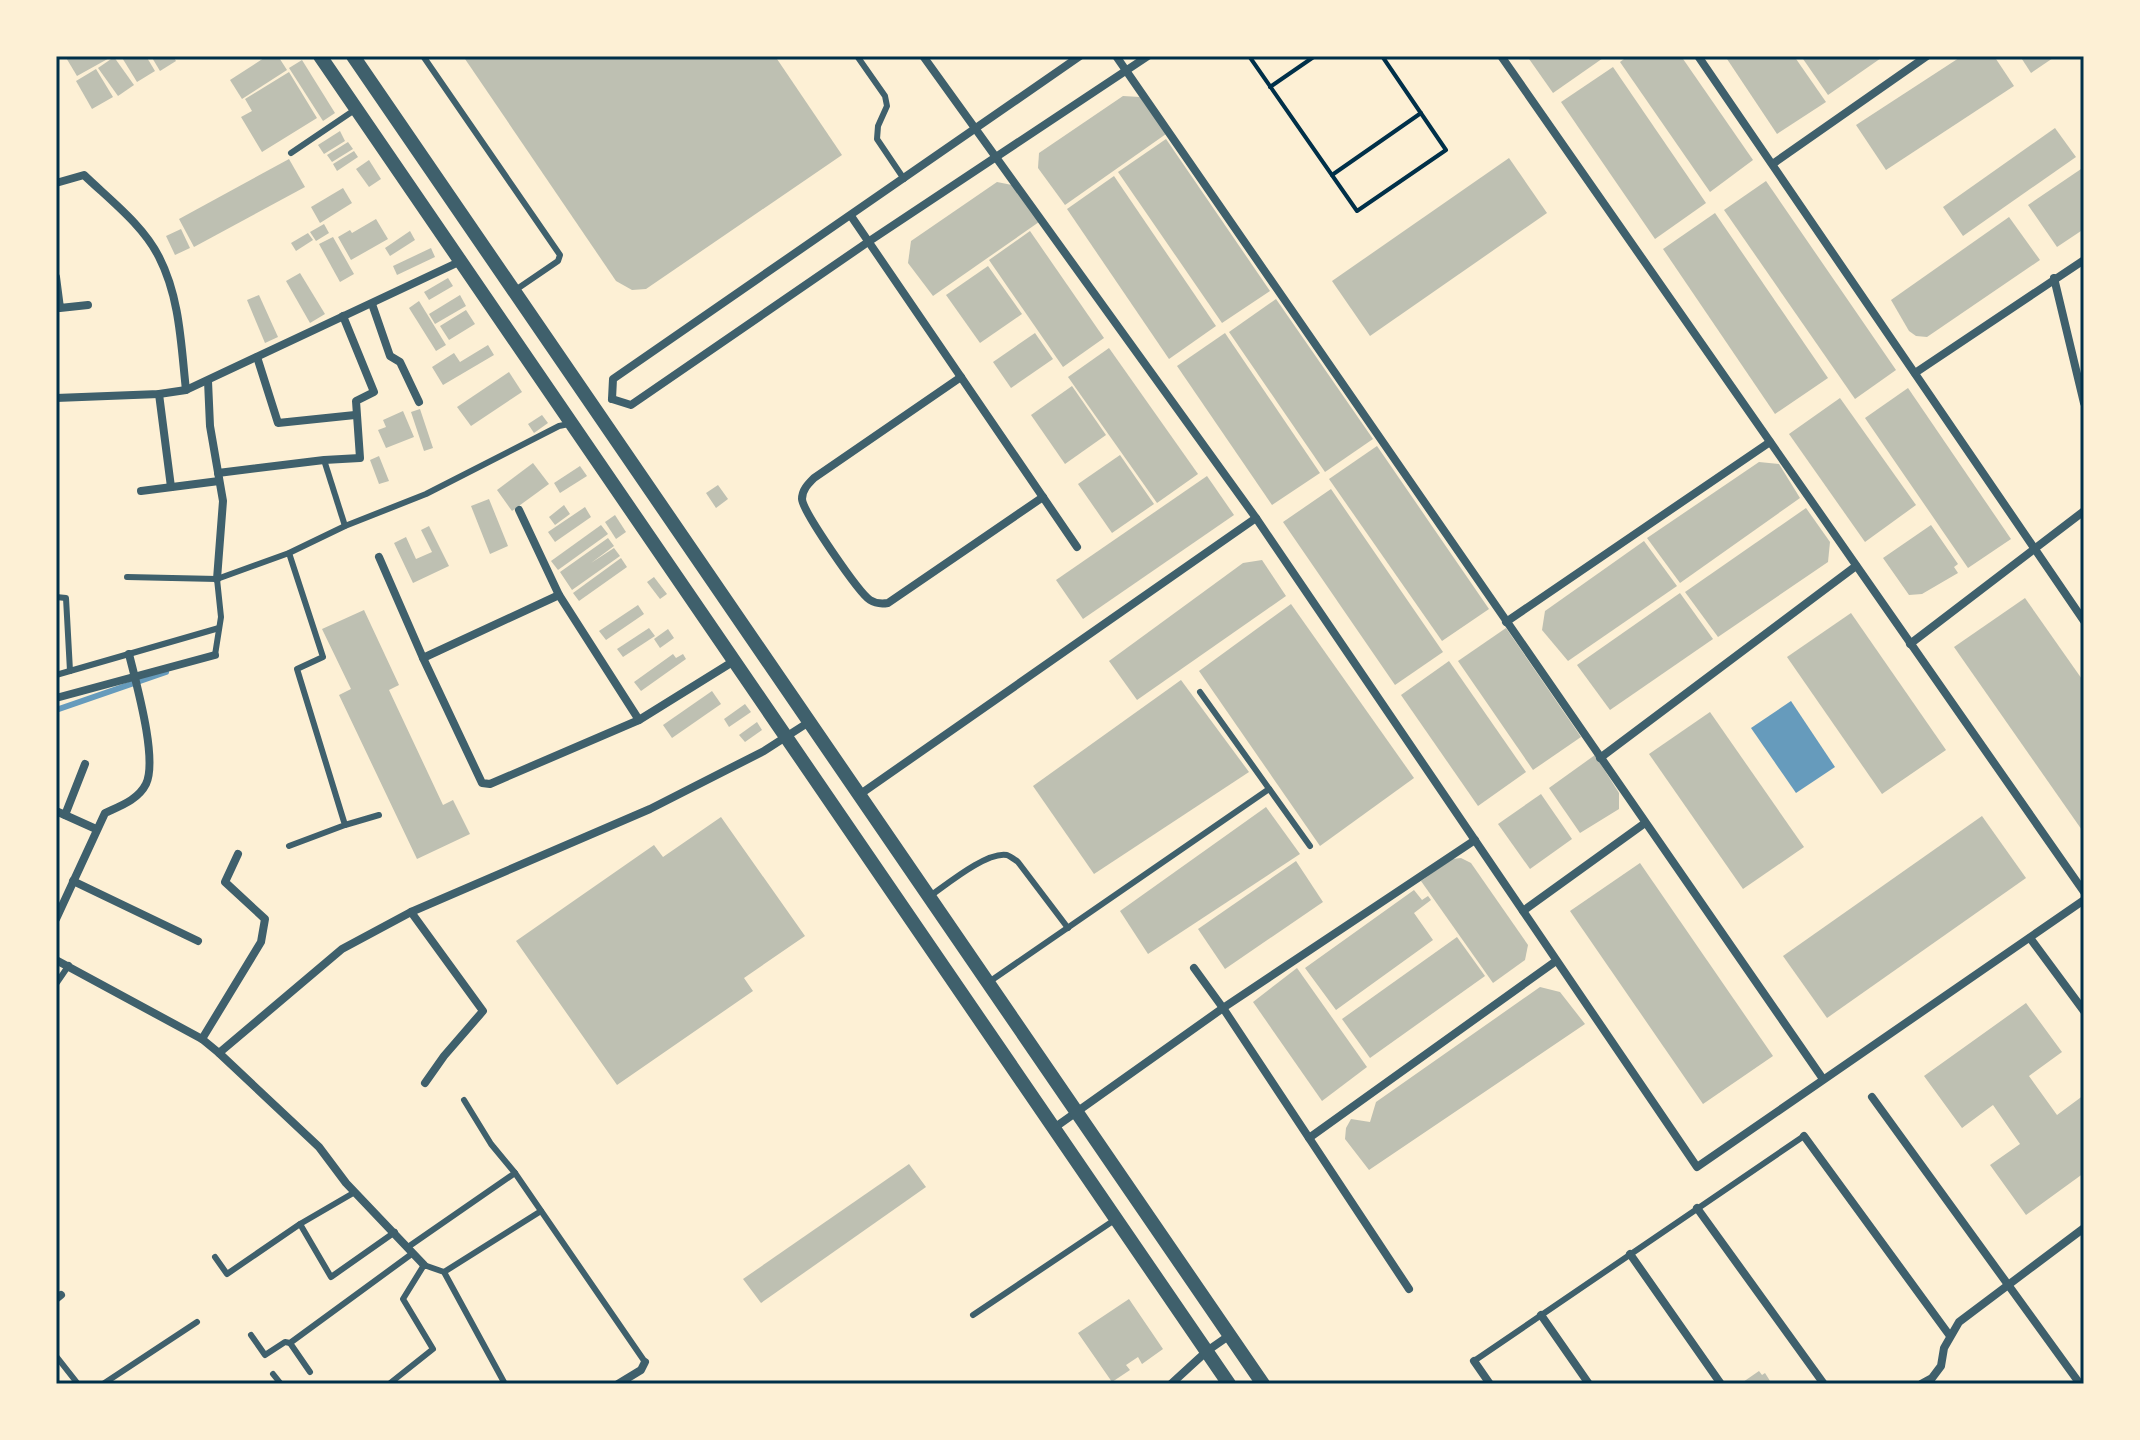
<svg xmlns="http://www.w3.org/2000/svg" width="2140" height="1440" viewBox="0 0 2140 1440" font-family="Barlow,sans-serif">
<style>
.water{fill:#669bbc}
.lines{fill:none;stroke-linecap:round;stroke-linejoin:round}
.stream{stroke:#669bbc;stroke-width:6}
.building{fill:#bec0b2}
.path{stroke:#003049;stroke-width:4}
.service{stroke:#3f606c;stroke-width:6}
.minor{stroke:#3f606c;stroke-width:8}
.tertiary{stroke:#3f606c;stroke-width:14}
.neatline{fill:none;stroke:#003049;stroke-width:3}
</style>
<rect width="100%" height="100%" fill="#fdf0d5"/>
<path class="water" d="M1791 701 1835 767 1796 793 1751 728Z"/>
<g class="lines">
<path class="stream" d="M56 710 166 672"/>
</g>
<g class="building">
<path d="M65 56H113L77 76Z"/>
<path d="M121 56H146L155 71 137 82Z"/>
<path d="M151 56H173L176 61 160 71Z"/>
<path d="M267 56H278L287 70 242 99 230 80Z"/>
<path d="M463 56H775L842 155 646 289 632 290 616 281Z"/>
<path d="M1527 56H1606L1553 93Z"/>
<path d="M1628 56H1681L1753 160 1710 192 1620 62Z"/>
<path d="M1725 56H1794L1826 102 1777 134Z"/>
<path d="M1801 56H1884L1828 95Z"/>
<path d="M1962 56H1994L2014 86 1886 170 1856 125Z"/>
<path d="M2020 56H2056L2031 73Z"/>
<path d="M114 57 134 85 118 96 98 68Z"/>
<path d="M302 60 335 113 323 121 289 68Z"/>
<path d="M1613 67 1706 203 1655 239 1561 102Z"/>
<path d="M96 69 113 97 92 109 76 81Z"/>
<path d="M289 72 317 118 262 152 241 117 252 111 245 99Z"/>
<path d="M1123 96 1140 97 1166 134 1065 205 1038 168 1039 153Z"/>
<path d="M2055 128 2076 157 1963 236 1943 207Z"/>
<path d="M340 131 345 141 324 154 318 145Z"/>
<path d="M1166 139 1270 291 1222 323 1118 172Z"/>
<path d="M348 142 353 149 332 162 327 155Z"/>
<path d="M354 151 358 157 337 171 333 164Z"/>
<path d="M1509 158 1547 213 1370 336 1332 281Z"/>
<path d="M289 159 305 187 194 247 179 219Z"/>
<path d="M369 160 381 179 369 187 356 169Z"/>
<path d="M2084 167V229L2057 247 2028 205Z"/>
<path d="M1114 176 1216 326 1169 359 1067 209Z"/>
<path d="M1766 181 1896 370 1855 399 1724 210Z"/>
<path d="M997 182 1012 185 1039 222 933 296 908 263 911 241Z"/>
<path d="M343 188 352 203 320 223 311 207Z"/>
<path d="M1715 213 1828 378 1775 414 1663 249Z"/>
<path d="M2009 217 2040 260 1927 337 1916 336 1909 331 1891 300Z"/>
<path d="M376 219 388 239 351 260 338 237 350 230 352 233Z"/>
<path d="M324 224 329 233 316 241 310 232Z"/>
<path d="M181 229 190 248 175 255 166 236Z"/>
<path d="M410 231 415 240 390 256 385 248Z"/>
<path d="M1030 231 1104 338 1063 367 989 260Z"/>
<path d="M308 233 313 240 296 251 291 243Z"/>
<path d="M333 237 354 274 340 282 319 244Z"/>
<path d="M431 248 435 257 397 275 393 266Z"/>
<path d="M988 266 1022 314 980 343 946 295Z"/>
<path d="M300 273 325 314 310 323 286 281Z"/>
<path d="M448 278 453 286 429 300 424 292Z"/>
<path d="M259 295 278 337 265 343 247 300Z"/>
<path d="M460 295 466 306 435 324 429 314Z"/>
<path d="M1276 299 1373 439 1325 472 1229 332Z"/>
<path d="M419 301 446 345 436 351 409 308Z"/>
<path d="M466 310 475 324 449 340 440 326Z"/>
<path d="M1035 333 1053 359 1011 388 993 362Z"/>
<path d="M1225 333 1320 473 1272 505 1177 366Z"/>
<path d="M488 345 494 355 443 385 432 367 454 353 460 362Z"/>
<path d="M1109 348 1198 474 1157 503 1068 377Z"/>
<path d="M509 372 522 392 471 426 457 407Z"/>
<path d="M1072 386 1106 435 1065 464 1031 415Z"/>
<path d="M1908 388 2011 539 1968 568 1865 418Z"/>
<path d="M1840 398 1916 505 1865 542 1789 434Z"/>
<path d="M420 409 433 448 424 451 411 412Z"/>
<path d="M403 411 414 437 386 448 378 430 386 427 383 420Z"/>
<path d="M542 415 548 423 534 433 528 424Z"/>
<path d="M1377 446 1489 609 1442 641 1329 479Z"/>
<path d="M1120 455 1154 504 1112 533 1078 484Z"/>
<path d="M379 456 389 481 379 484 370 460Z"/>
<path d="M1759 462 1779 464 1800 498 1680 583 1647 538Z"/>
<path d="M533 463 549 484 512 511 497 490Z"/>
<path d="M580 466 587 476 560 493 554 483Z"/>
<path d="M1207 476 1234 515 1083 619 1056 580Z"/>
<path d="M718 485 728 499 716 508 706 493Z"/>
<path d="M1331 489 1443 652 1395 685 1283 522Z"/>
<path d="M489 499 508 546 490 554 471 506Z"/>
<path d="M564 505 570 514 555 525 549 517Z"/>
<path d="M585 507 591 517 555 542 548 532Z"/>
<path d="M1806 508 1830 542 1828 562 1718 637 1685 592Z"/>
<path d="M615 515 626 532 616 539 605 522Z"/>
<path d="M601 525 608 534 558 570 551 561Z"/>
<path d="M1931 525 1958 564 1954 567 1958 573 1922 594 1909 595 1883 558Z"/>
<path d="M429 526 449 566 413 583 394 543 406 537 416 559 432 552 421 530Z"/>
<path d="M608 538 614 546 591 563 614 548 620 556 572 590 560 572Z"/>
<path d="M1644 541 1677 586 1568 661 1542 630 1545 611Z"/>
<path d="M621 558 627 567 579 601 573 593Z"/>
<path d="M1262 560 1286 596 1137 700 1109 661 1243 563Z"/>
<path d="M654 577 667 594 660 599 647 582Z"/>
<path d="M1680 593 1713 639 1610 710 1577 665Z"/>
<path d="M2025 598 2084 682V833L1954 647Z"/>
<path d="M1291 604 1414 778 1320 846 1199 671Z"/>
<path d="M638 605 644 614 606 640 599 631Z"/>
<path d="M364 610 399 685 389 690 443 805 453 800 470 834 417 859 339 695 351 689 322 629Z"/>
<path d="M1851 613 1946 750 1882 794 1787 657Z"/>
<path d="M649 628 655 636 623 657 617 649Z"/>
<path d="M1506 628 1581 737 1533 770 1458 661Z"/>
<path d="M668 629 674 638 660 648 654 639Z"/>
<path d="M673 654 676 658 683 654 686 659 641 691 634 682Z"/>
<path d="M1449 661 1526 772 1478 806 1401 695Z"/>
<path d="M1181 680 1249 772 1094 874 1033 786Z"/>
<path d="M712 691 721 704 672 738 663 725Z"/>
<path d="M745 704 751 712 729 727 724 719Z"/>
<path d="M1710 712 1804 847 1743 889 1649 754Z"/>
<path d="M757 722 762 730 745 742 739 735Z"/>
<path d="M1595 755 1619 793V809L1580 833 1549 788Z"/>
<path d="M1541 794 1572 839 1530 869 1498 824Z"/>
<path d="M1266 807 1300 854 1148 954 1120 911Z"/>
<path d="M1982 816 2026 878 1827 1018 1783 956Z"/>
<path d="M721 817 805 936 744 978 753 991 617 1085 516 941 654 845 663 857Z"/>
<path d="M1461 858 1471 863 1528 945 1525 960 1493 983 1421 881 1452 859Z"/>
<path d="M1296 861 1323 902 1225 969 1198 929Z"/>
<path d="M1640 863 1773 1056 1703 1104 1570 911Z"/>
<path d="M1414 890 1422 900 1428 896 1431 900 1414 913 1433 940 1336 1010 1305 968Z"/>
<path d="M1457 937 1485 976 1370 1058 1342 1019Z"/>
<path d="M1297 968 1367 1067 1322 1101 1253 1002Z"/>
<path d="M1540 987 1560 992 1585 1024 1369 1170 1345 1139 1346 1128 1351 1119 1370 1122 1376 1102Z"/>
<path d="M2026 1003 2062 1052 2029 1076 2057 1115 2084 1095V1173L2026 1215 1990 1165 2020 1144 1993 1105 1962 1128 1924 1076Z"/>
<path d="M909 1164 926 1187 761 1303 743 1279Z"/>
<path d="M1129 1299 1163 1349 1142 1364 1138 1357 1126 1365 1130 1370 1112 1382 1078 1333Z"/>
<path d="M1759 1371 1762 1375 1765 1373 1772 1384H1745L1743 1382Z"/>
</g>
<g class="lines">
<g class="path">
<path d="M1249 56 1357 211 1446 150 1382 56"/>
<path d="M1270 87 1315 56"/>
<path d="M1332 175 1421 113"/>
</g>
<g class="service">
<path d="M423 56 560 255 558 261 514 291"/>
<path d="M857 56 885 96 887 106 878 126 877 139 904 179"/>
<path d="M291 153 356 109"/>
<path d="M324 460 345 526"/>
<path d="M127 577 217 579"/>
<path d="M56 597 66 598 70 671"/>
<path d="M215 655 221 617 217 579 289 553 345 526 426 494 559 426 569 424"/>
<path d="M56 675 219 628"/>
<path d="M1200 692 1310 846"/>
<path d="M345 825 379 815"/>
<path d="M289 846 345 825 297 669 323 657 289 553"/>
<path d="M930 896C946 885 987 851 1007 855 1008 855 1017 861 1018 862L1068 928"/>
<path d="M989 982 1269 789"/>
<path d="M56 984 69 965"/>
<path d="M464 1100 491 1144 515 1173"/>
<path d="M300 1224 331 1277 395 1232"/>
<path d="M408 1247 515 1173 645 1362"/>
<path d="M215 1257 227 1274 300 1224 355 1192"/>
<path d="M444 1272 541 1211"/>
<path d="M973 1315 1116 1219"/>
<path d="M251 1335 265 1355 285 1342 290 1343 413 1253"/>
<path d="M290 1343 310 1372"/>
<path d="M56 1356 78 1384"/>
<path d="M1474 1361 1804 1136"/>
<path d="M273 1374 281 1384"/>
<path d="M103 1384 197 1322"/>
<path d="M389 1384 433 1349 403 1299 424 1265 444 1272 505 1384"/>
</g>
<g class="minor">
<path d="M923 56 1256 518 1697 1167 2084 900"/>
<path d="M1116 56 1823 1079"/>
<path d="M1501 56 2084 892"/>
<path d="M1698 56 2084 621"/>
<path d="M1774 163 1927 56"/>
<path d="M56 183 84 175C110 200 143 225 159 257 180 298 181 345 186 390"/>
<path d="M851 216 1077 547"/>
<path d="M56 277 60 308 88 305"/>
<path d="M2054 278 2084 403"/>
<path d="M372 304 390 356 400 362 419 402"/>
<path d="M257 357 278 423 355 415"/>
<path d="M1915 373 2084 260"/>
<path d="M961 377 814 478C808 484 802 490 802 499 803 512 859 593 870 600 876 604 882 604 888 603L1043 497"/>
<path d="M208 381 210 426 223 501 217 579"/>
<path d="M159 394 171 487"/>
<path d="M56 398 159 394 186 390 461 261"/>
<path d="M612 399 631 405 868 242 1148 56"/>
<path d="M612 399 613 379 1080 56"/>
<path d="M218 473 324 460 360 458 356 401 374 392 343 316"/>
<path d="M141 491 219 481"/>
<path d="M519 510 559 595"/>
<path d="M379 557 423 658 482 783 490 784 639 720 734 661"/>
<path d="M1506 622 1770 442"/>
<path d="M1910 644 2084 511"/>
<path d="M423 658 559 595 639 720"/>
<path d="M56 698 215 655"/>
<path d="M1600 758 1856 566"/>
<path d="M859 795 1256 518"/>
<path d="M56 811 96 829"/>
<path d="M65 815 85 764"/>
<path d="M73 881 198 941"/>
<path d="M1523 911 1645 823"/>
<path d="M411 912 483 1011 444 1056 425 1083"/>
<path d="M56 919 105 813C120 806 138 800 146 784 158 759 136 683 129 654"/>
<path d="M2030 938 2084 1011"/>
<path d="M56 960 202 1039 219 1053 319 1147 346 1183 424 1265"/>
<path d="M1194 968 1223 1008 1409 1289"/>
<path d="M202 1039 261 942 265 919 225 882 238 854"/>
<path d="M219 1053 342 949 411 912 650 809 764 751 809 722"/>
<path d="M1872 1097 2080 1384"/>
<path d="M1054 1128 1223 1008 1475 840"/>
<path d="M1804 1136 1950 1336"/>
<path d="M1309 1138 1556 961"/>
<path d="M1697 1208 1824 1384"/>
<path d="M1630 1254 1721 1384"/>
<path d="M56 1299 61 1295"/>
<path d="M1541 1315 1589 1384"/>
<path d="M1474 1361 1490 1384"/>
<path d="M618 1384 641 1370 645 1362"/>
<path d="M1171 1384 1207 1351 1230 1335"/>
<path d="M1921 1384 1932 1378 1941 1366 1944 1348 1959 1322 2084 1228"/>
</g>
<g class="tertiary">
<path d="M320 56 1229 1384"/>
<path d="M353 56 1263 1384"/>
</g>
</g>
<rect width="2140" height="1440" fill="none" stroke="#fdf0d5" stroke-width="116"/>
<rect x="58" y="58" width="2024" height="1324" class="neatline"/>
</svg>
